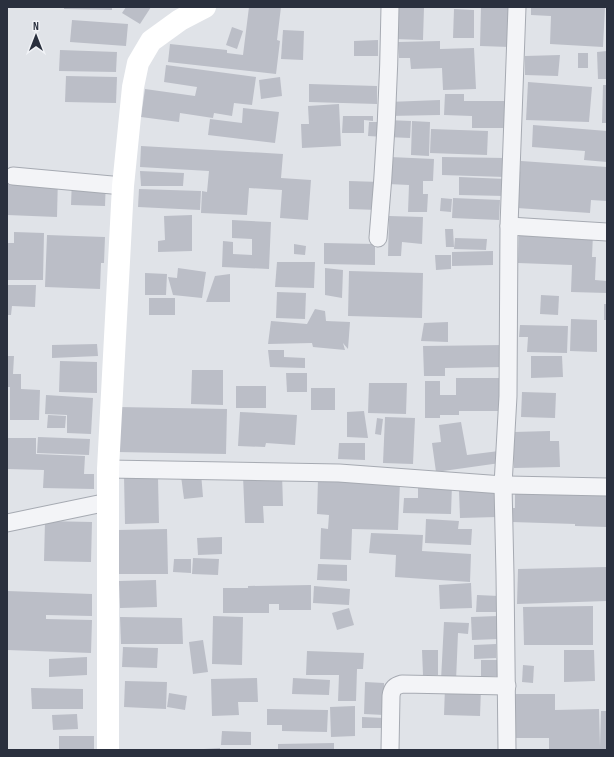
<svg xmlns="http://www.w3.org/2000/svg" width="614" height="757" viewBox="0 0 614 757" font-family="'Sofia Sans Condensed',sans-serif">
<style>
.building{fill:#bbbec7}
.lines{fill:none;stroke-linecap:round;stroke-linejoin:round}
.street-casing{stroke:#a6aab2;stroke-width:19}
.street{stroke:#f3f4f7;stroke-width:17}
.secondary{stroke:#fff;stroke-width:22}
</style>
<rect width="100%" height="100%" fill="#e0e3e8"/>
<g class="building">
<path d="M64 7H112V10L64 9Z"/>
<path d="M126 7H151L140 24 122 13Z"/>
<path d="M249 7H281L277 40 280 41 276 74 168 62 170 44 227 50V53L243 55Z"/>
<path d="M392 7H424L423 40 394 39Z"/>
<path d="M481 7H511V47L480 46Z"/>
<path d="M531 7H605L603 47 550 44 551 16 531 15Z"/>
<path d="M454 9 474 10V38H453Z"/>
<path d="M72 20 128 24 126 46 70 42Z"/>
<path d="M232 27 243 31 237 49 226 45Z"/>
<path d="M283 30 304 31 303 60 281 59Z"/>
<path d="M378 40V56H354V41Z"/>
<path d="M440 41V49L474 48 476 89 443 90 442 68 411 69 410 58H399L398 42Z"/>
<path d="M60 50 117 52 116 72 59 71Z"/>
<path d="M607 51V79H598L597 52Z"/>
<rect x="578" y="53" width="10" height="15"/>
<path d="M560 55 558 76 525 75V56Z"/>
<path d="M166 65 256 77 252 105 234 103 232 116 214 113 213 118 180 113 179 122 141 117 145 89 195 96 197 87 164 82Z"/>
<path d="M66 76 117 77 116 103 65 102Z"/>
<path d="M280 77 282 96 261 99 259 80Z"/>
<path d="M528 82 592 87 589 122 526 120Z"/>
<path d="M309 84 377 86V104L309 102Z"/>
<path d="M603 85H607V123H602Z"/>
<path d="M445 94H464V101H508L507 128H472V116L444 115Z"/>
<path d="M440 100V115L388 116V102Z"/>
<path d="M339 104 341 146 302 148 301 124H309L308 106Z"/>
<path d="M243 108 279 112 275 143 208 135 210 119 242 123Z"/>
<path d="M343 116H373V121L364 120V133H342Z"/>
<path d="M387 120 411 121 410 138 387 137Z"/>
<path d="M412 121 430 122 429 156 411 155Z"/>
<path d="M369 122H385V137L368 136Z"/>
<path d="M533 125 607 131V162L584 160 585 151 532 147Z"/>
<path d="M431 129 488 131 487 155 430 153Z"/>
<path d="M141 146 283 154 281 178 311 180 308 220 280 218 282 190 249 188 247 215 201 213 202 191 207 192 209 171 140 167Z"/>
<path d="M390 157 434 159 433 181H423V194H428L427 212H408L409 185 388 184Z"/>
<path d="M442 157 506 158 505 177 442 175Z"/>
<path d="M521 161 607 167V201L591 200 590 213 517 208Z"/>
<path d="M140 171 184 173 183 186H141Z"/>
<path d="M7 175 58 176 57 217 7 215Z"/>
<path d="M459 177 506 179 505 196 459 195Z"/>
<path d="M72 178 106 179 105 206 71 205Z"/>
<path d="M349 181 380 182 379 210 349 209Z"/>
<path d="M139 189 201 191 200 210 138 207Z"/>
<path d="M441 198 452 199 451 212 440 211Z"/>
<path d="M453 198 500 200 499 220 452 218Z"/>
<path d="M192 215V251L158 252V241L165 240 164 216Z"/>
<path d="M389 216 423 217 422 244 402 242 401 256H388Z"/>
<path d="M232 220 271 222 269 269 222 267 223 241 233 242V254L252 255V239L232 238Z"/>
<path d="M445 229H453L454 247H446Z"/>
<path d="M519 231 593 234 592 257H596L595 280 607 281V293L571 292 572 265 518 263Z"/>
<path d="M14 232 44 233 43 280H7V243H14Z"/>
<path d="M47 235 105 237 104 263H101L100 289 45 287Z"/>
<path d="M455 238 487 239 486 250 454 249Z"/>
<path d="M324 243 375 244V265L324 264Z"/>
<path d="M294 244 306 246 305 255 294 254Z"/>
<path d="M493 251V265L452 266V252Z"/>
<path d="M435 255H451V269L436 270Z"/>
<path d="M277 262H315L314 288 275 287Z"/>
<path d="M178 268 206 272 202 298 173 295 168 277 177 278Z"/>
<path d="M325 268 343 270 342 298 325 295Z"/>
<path d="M349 271 423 273 422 318 348 316Z"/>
<path d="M145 273 167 274 166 295H145Z"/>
<path d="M230 274V302H206L215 276Z"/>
<path d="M7 285H36L35 307 12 306 11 315H7Z"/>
<path d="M277 292 306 293 305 319 276 318Z"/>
<path d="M541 295 559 296 558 315 540 314Z"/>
<rect x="149" y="298" width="26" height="17"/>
<rect x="604" y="304" width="3" height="16"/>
<path d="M315 309 325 311 326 321 350 322 348 349 343 343 345 350 313 347 312 343 268 344 271 321 307 324Z"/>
<path d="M571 319 597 320V352L570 351Z"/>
<path d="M448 322V342L421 341 424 323Z"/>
<path d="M520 325 568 326 567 353 527 352 528 337H519Z"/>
<path d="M97 344 98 356 52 358V345Z"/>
<path d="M504 345V367L445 368V376H424L423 346Z"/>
<path d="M268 350H284V357L305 358V368L270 367Z"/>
<path d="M7 356H14L13 374H21V389L40 390 39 420H10V387H7Z"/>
<path d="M531 356H562L563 377 531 378Z"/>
<path d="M60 361 97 362V393L59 392Z"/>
<path d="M192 370H223V405L191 404Z"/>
<path d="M286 373H307V392H287Z"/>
<path d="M456 378H501V411H459V415H440V418H425V381H440V395H456Z"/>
<path d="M369 383H407L406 414 368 413Z"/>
<rect x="236" y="386" width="30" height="22"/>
<rect x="311" y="388" width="24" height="22"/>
<path d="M522 392 556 393 555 418 521 417Z"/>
<path d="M46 395 93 398 91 434 67 433V415L45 414Z"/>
<path d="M118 407 227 409 226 454 117 452Z"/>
<path d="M364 411 368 438 347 437V412Z"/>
<path d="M240 412 297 415 295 445 266 443 265 447 238 446Z"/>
<path d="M48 415 66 416 65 428H47Z"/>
<path d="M385 417 415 418 413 464 383 463Z"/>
<path d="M377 418 383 419 381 435 375 434Z"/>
<path d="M461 422 467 455 499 451 500 463 436 472 432 443 441 442 439 425Z"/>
<path d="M550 431V441H559L560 467 514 468V432Z"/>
<path d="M38 437 90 439 89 455 37 453Z"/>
<path d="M7 438H36V454L85 456 84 474H94V489L43 488 44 470 7 469Z"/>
<path d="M339 443H365V460L338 459Z"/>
<path d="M201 473 203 497 184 499 181 476Z"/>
<path d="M282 474 283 506H263L264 523H245L243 476Z"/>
<path d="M124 476 158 477 159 523 125 524Z"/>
<path d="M318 479 400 482 398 530 352 529 351 560 320 559 321 528 328 529 329 515 317 514Z"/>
<path d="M418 483 452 484 451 514 403 513 404 498H418Z"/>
<path d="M515 489 606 490 607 527 575 526V524L512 522V508H515Z"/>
<path d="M459 491H496L497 517 460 518Z"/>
<path d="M426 519 459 521 458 529H472L471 545 425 543Z"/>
<path d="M45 521 92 522 91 562 44 561Z"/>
<path d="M167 529 168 574H117V530Z"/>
<path d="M371 533 423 535 422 551 471 554 470 582 395 577 396 555 369 553Z"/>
<path d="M222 537V554L198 555 197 538Z"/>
<path d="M193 558 219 559 218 575 192 574Z"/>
<path d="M174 559H191V573L173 572Z"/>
<path d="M318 564 347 565V581L317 580Z"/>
<path d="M607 567V601L517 604 518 569Z"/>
<path d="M156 580 157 607 120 608 119 581Z"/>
<path d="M471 583 472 608 440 609 439 585Z"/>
<path d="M311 585V610H279V604H269V613H223V588H248V586Z"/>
<path d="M314 586 350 589 349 605 313 603Z"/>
<path d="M7 591 92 594V616L46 615V619L92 620 91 653 7 650Z"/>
<path d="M477 595 499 596 498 612H476Z"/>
<path d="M593 606V645H524L523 607Z"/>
<path d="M349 608 354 625 337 630 332 613Z"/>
<path d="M213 616 243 617 242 665 212 664Z"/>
<path d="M498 616 499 639 472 640 471 617Z"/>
<path d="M120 617 182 618 183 644H121Z"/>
<path d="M444 622 469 623 468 634 458 633 456 681 441 680Z"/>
<path d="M203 640 208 672 193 674 189 642Z"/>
<path d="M496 644V658L474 659V645Z"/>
<path d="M123 647 158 648 157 668 122 667Z"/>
<path d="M422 650H438V675H423Z"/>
<path d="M564 650H594L595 681 564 682Z"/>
<path d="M307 651 364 653 363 669H357L356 701H338L339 675H306Z"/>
<path d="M87 657V675L49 677V659Z"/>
<path d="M481 660H497V676L481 677Z"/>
<path d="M523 665 534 666 533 683 522 682Z"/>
<path d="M257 678 258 702H238L239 715 212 716 211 679Z"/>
<path d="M293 678 330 680 329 695 292 694Z"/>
<path d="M125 681 167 682 166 709 124 707Z"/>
<path d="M365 682 384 683V715L364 714Z"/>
<path d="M445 687 481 689 480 716 444 715Z"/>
<path d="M31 688 83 689V709H32Z"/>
<path d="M169 693 187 696 185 710 167 707Z"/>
<path d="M514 694H555V710L599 709 600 747 601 711H607V750H549V738H514Z"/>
<path d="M355 706V736L331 737 330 707Z"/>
<path d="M267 709 328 710 327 732 282 731V725H267Z"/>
<path d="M77 714 78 729 53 730 52 715Z"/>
<path d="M362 717 384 718V728H362Z"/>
<path d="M222 731 251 732V745H221Z"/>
<rect x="59" y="736" width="35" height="14"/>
<path d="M334 743V750H278V744Z"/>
<path d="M220 748V750H204V749Z"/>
</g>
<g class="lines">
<g class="street-casing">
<g id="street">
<path d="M13 176 123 186"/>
<path d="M509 226 607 232"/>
<path d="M378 238C385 161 389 84 390 7"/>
<path d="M108 469 339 473 503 485 607 487"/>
<path d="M7 523 108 502"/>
<path d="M390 750 391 696C392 688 395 686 402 684L507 686"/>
<path d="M507 750 505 574 503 485 508 396 509 226 517 7"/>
</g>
</g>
<use href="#street" class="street"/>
<path class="secondary" d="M108 750V469L123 186 133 87 138 63 151 41 180 20 205 7"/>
</g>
<rect width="614" height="757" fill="none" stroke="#2a303e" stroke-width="16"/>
<g transform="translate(36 36)" stroke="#f0f2f6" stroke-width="3" paint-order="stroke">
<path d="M0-3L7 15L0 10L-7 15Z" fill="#2a303e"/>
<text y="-6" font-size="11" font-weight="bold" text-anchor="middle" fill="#2a303e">N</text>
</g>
</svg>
